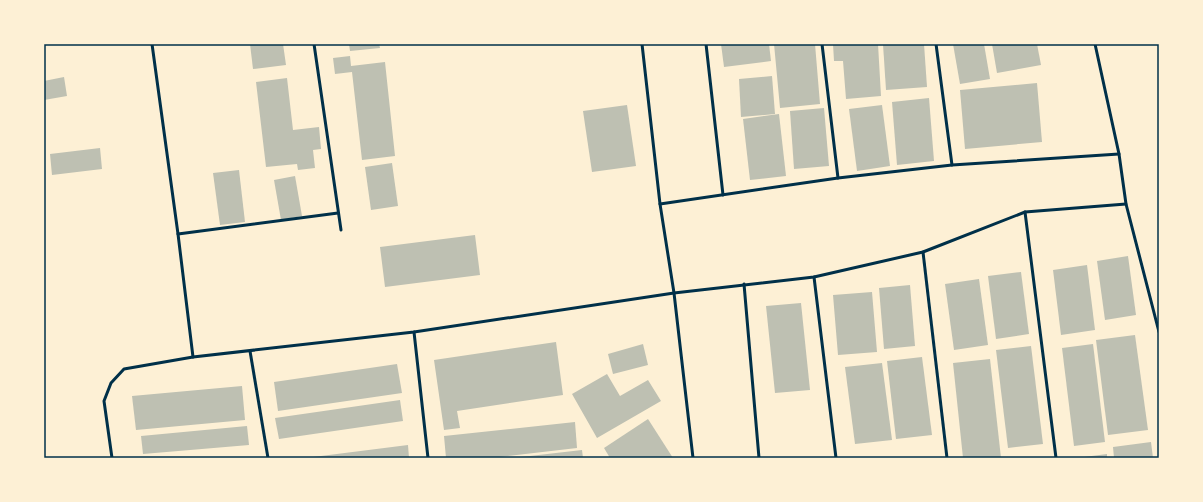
<svg xmlns="http://www.w3.org/2000/svg" width="1203" height="502" viewBox="0 0 1203 502" font-family="Ubuntu,sans-serif">
<style>
.building{fill:#bec0b2}
.lines{fill:none;stroke-linecap:round;stroke-linejoin:round}
.service{stroke:#003049;stroke-width:3}
.neatline{fill:none;stroke:#003049;stroke-width:1.5}
</style>
<rect width="100%" height="100%" fill="#fdf0d5"/>
<g class="building">
<path d="M250 44H283L286 65 253 69Z"/>
<path d="M349 44H379L380 48 350 51Z"/>
<path d="M721 44H769L771 61 724 67Z"/>
<path d="M774 44H815L820 104 780 108Z"/>
<path d="M833 44H878L881 96 846 99 843 61H834Z"/>
<path d="M883 44H924L927 87 886 90Z"/>
<path d="M953 44H984L990 79 960 84Z"/>
<path d="M992 44H1037L1041 65 997 73Z"/>
<path d="M350 56 351 66 385 62 395 156 362 160 352 72 335 74 333 58Z"/>
<path d="M772 76 775 114 741 117 739 79Z"/>
<path d="M64 77 67 96 44 100V81Z"/>
<path d="M287 78 293 130 319 127 321 149 313 150 315 168 298 170 297 164 266 167 256 82Z"/>
<path d="M1037 83 1042 142 965 149 960 90Z"/>
<path d="M929 98 934 161 897 165 892 102Z"/>
<path d="M627 105 636 166 592 172 583 111Z"/>
<path d="M882 105 890 166 857 171 849 109Z"/>
<path d="M824 108 829 166 794 169 790 111Z"/>
<path d="M779 114 786 176 750 180 743 119Z"/>
<path d="M100 148 102 169 52 175 50 154Z"/>
<path d="M392 163 398 206 371 210 365 167Z"/>
<path d="M239 170 245 222 220 225 213 173Z"/>
<path d="M295 176 302 216 281 220 274 180Z"/>
<path d="M475 235 480 275 385 287 380 247Z"/>
<path d="M1128 256 1136 315 1105 320 1097 261Z"/>
<path d="M1087 265 1095 330 1061 335 1053 270Z"/>
<path d="M1021 272 1029 334 996 339 988 276Z"/>
<path d="M979 279 988 345 954 350 945 284Z"/>
<path d="M910 285 915 346 884 349 879 288Z"/>
<path d="M872 292 877 352 838 355 833 295Z"/>
<path d="M801 303 810 390 775 393 766 306Z"/>
<path d="M1135 335 1148 430 1108 435 1096 340Z"/>
<path d="M556 342 563 395 457 411 460 428 444 430 434 360Z"/>
<path d="M643 344 648 365 613 374 608 354Z"/>
<path d="M1093 344 1105 442 1074 446 1062 348Z"/>
<path d="M1031 346 1043 444 1008 448 996 350Z"/>
<path d="M922 357 932 435 896 439 887 361Z"/>
<path d="M990 359 1001 458H963L953 363Z"/>
<path d="M882 363 892 440 855 444 845 367Z"/>
<path d="M397 364 402 393 278 411 274 382Z"/>
<path d="M607 374 620 396 648 380 661 401 597 438 572 394Z"/>
<path d="M242 386 245 420 136 430 132 396Z"/>
<path d="M400 400 403 421 279 439 275 418Z"/>
<path d="M648 419 673 458H610L604 448Z"/>
<path d="M575 422 577 448 491 458H446L444 436Z"/>
<path d="M247 426 249 445 143 454 141 436Z"/>
<path d="M1151 442 1153 458H1114L1113 447Z"/>
<path d="M408 445 409 458H313V457Z"/>
<path d="M582 450 583 458H521V457Z"/>
<path d="M1107 454V458H1085L1084 457Z"/>
</g>
<g class="lines">
<g class="service">
<path d="M152 44 178 234 193 357"/>
<path d="M314 44 341 230"/>
<path d="M642 44 660 204 674 293 693 458"/>
<path d="M706 44 723 195"/>
<path d="M822 44 838 178"/>
<path d="M936 44 952 165"/>
<path d="M1095 44 1119 154 1126 204 1159 332"/>
<path d="M660 204 838 178 952 165 1119 154"/>
<path d="M1025 212 1056 458"/>
<path d="M178 234 338 213"/>
<path d="M923 252 947 458"/>
<path d="M814 277 836 458"/>
<path d="M744 284 759 458"/>
<path d="M414 332 428 458"/>
<path d="M250 351 268 458"/>
<path d="M112 458 104 401 111 383 124 369 193 357 414 332 674 293 814 277 923 252 1025 212 1126 204"/>
</g>
</g>
<rect width="1203" height="502" fill="none" stroke="#fdf0d5" stroke-width="90"/>
<rect x="45" y="45" width="1113" height="412" class="neatline"/>
</svg>
